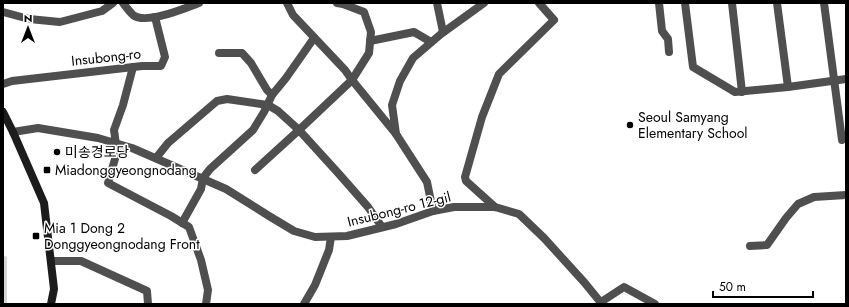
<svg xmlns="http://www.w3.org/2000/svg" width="849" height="307" viewBox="0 0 849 307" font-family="Jost,'Noto Sans KR',sans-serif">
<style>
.green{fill:#d6d6d6}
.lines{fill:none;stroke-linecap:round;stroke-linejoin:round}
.street{stroke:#4f4f4f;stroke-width:8}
.secondary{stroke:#1c1c1c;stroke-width:8}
.poi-dot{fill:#000;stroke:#fff;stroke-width:1.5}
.labels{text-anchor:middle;stroke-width:3;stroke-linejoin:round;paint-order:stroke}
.street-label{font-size:14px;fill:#000;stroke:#fff}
.poi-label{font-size:14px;fill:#000;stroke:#fff;text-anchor:start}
</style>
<rect width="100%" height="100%" fill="#fff"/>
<path class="green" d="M3 255 7 257V304H3Z"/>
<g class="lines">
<g class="street">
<path d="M123 3C126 7 130 12 133 15 146 25 185 8 199 3"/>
<path d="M287 3 293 15 345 70 352 80 396 134"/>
<path d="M437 3 443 32"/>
<path d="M659 3 662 31 668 39 669 52"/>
<path d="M685 3 693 67 735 92 788 87 846 79"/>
<path d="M732 3 742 92"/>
<path d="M777 3 788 87"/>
<path d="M824 3 842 140"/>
<path d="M3 12 29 19 60 22 102 11 113 3"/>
<path d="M370 41 414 32 431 42"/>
<path d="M219 53H242L251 63 267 90 272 95"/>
<path d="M133 67 123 105 114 130 117 152 108 183 171 216 189 227 201 260 208 290 206 304"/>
<path d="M3 84 12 81 142 66H161L165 57 155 17"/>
<path d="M13 132 38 128 98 138 132 148 226 189 269 216 294 231 315 237 347 236 396 224 433 211 454 207H495L519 214 544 238 584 282 602 304"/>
<path d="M156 158 168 143 217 101 227 99 268 105 278 111 299 130 339 174 368 207 382 227"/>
<path d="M255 170 299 130 352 80 369 53 371 32 364 12 343 4 337 3"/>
<path d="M495 207 466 181 465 177 482 117 499 74 554 20 539 3"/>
<path d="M433 211 427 182 396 134 392 105 400 81 413 58 441 34 484 3"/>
<path d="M182 223 201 189 203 178 210 169 253 130 264 112 272 95 286 78 314 38"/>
<path d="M750 246 767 245 786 218 798 204 814 197 846 195"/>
<path d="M51 261H81L147 291 148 304"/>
<path d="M601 302 624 287 655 304"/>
<path d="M304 304 315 285 329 250 331 237"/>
</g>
<path class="secondary" d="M3 112 13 132 44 203 54 289 51 304"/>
</g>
<g class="poi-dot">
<circle cx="630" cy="125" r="4"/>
<circle cx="57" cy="152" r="4"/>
<rect x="43" y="166" width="8" height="8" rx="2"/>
<rect x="32" y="232" width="8" height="8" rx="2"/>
</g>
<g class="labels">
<g class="street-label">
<text transform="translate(106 57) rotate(-6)" y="5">Insubong-ro</text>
<text transform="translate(399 209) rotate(-14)" y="5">Insubong-ro 12-gil</text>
</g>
<g class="poi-label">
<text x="638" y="122">Seoul Samyang<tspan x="638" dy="16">Elementary School</tspan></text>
<text x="65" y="157">미송경로당</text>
<text x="55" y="175">Miadonggyeongnodang</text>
<text x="44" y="233">Mia 1 Dong 2<tspan x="44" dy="16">Donggyeongnodang Front</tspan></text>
</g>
</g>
<rect width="849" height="307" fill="none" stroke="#000000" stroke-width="8"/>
<g transform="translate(28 28)" stroke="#ffffff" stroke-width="3" paint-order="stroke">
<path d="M0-3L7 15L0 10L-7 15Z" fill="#000000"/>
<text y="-6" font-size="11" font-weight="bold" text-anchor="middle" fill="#000000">N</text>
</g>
<path d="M713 291v6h100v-6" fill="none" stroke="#000000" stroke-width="2"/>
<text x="719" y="291" font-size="12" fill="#000000" stroke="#ffffff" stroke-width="3" paint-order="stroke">50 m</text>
</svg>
